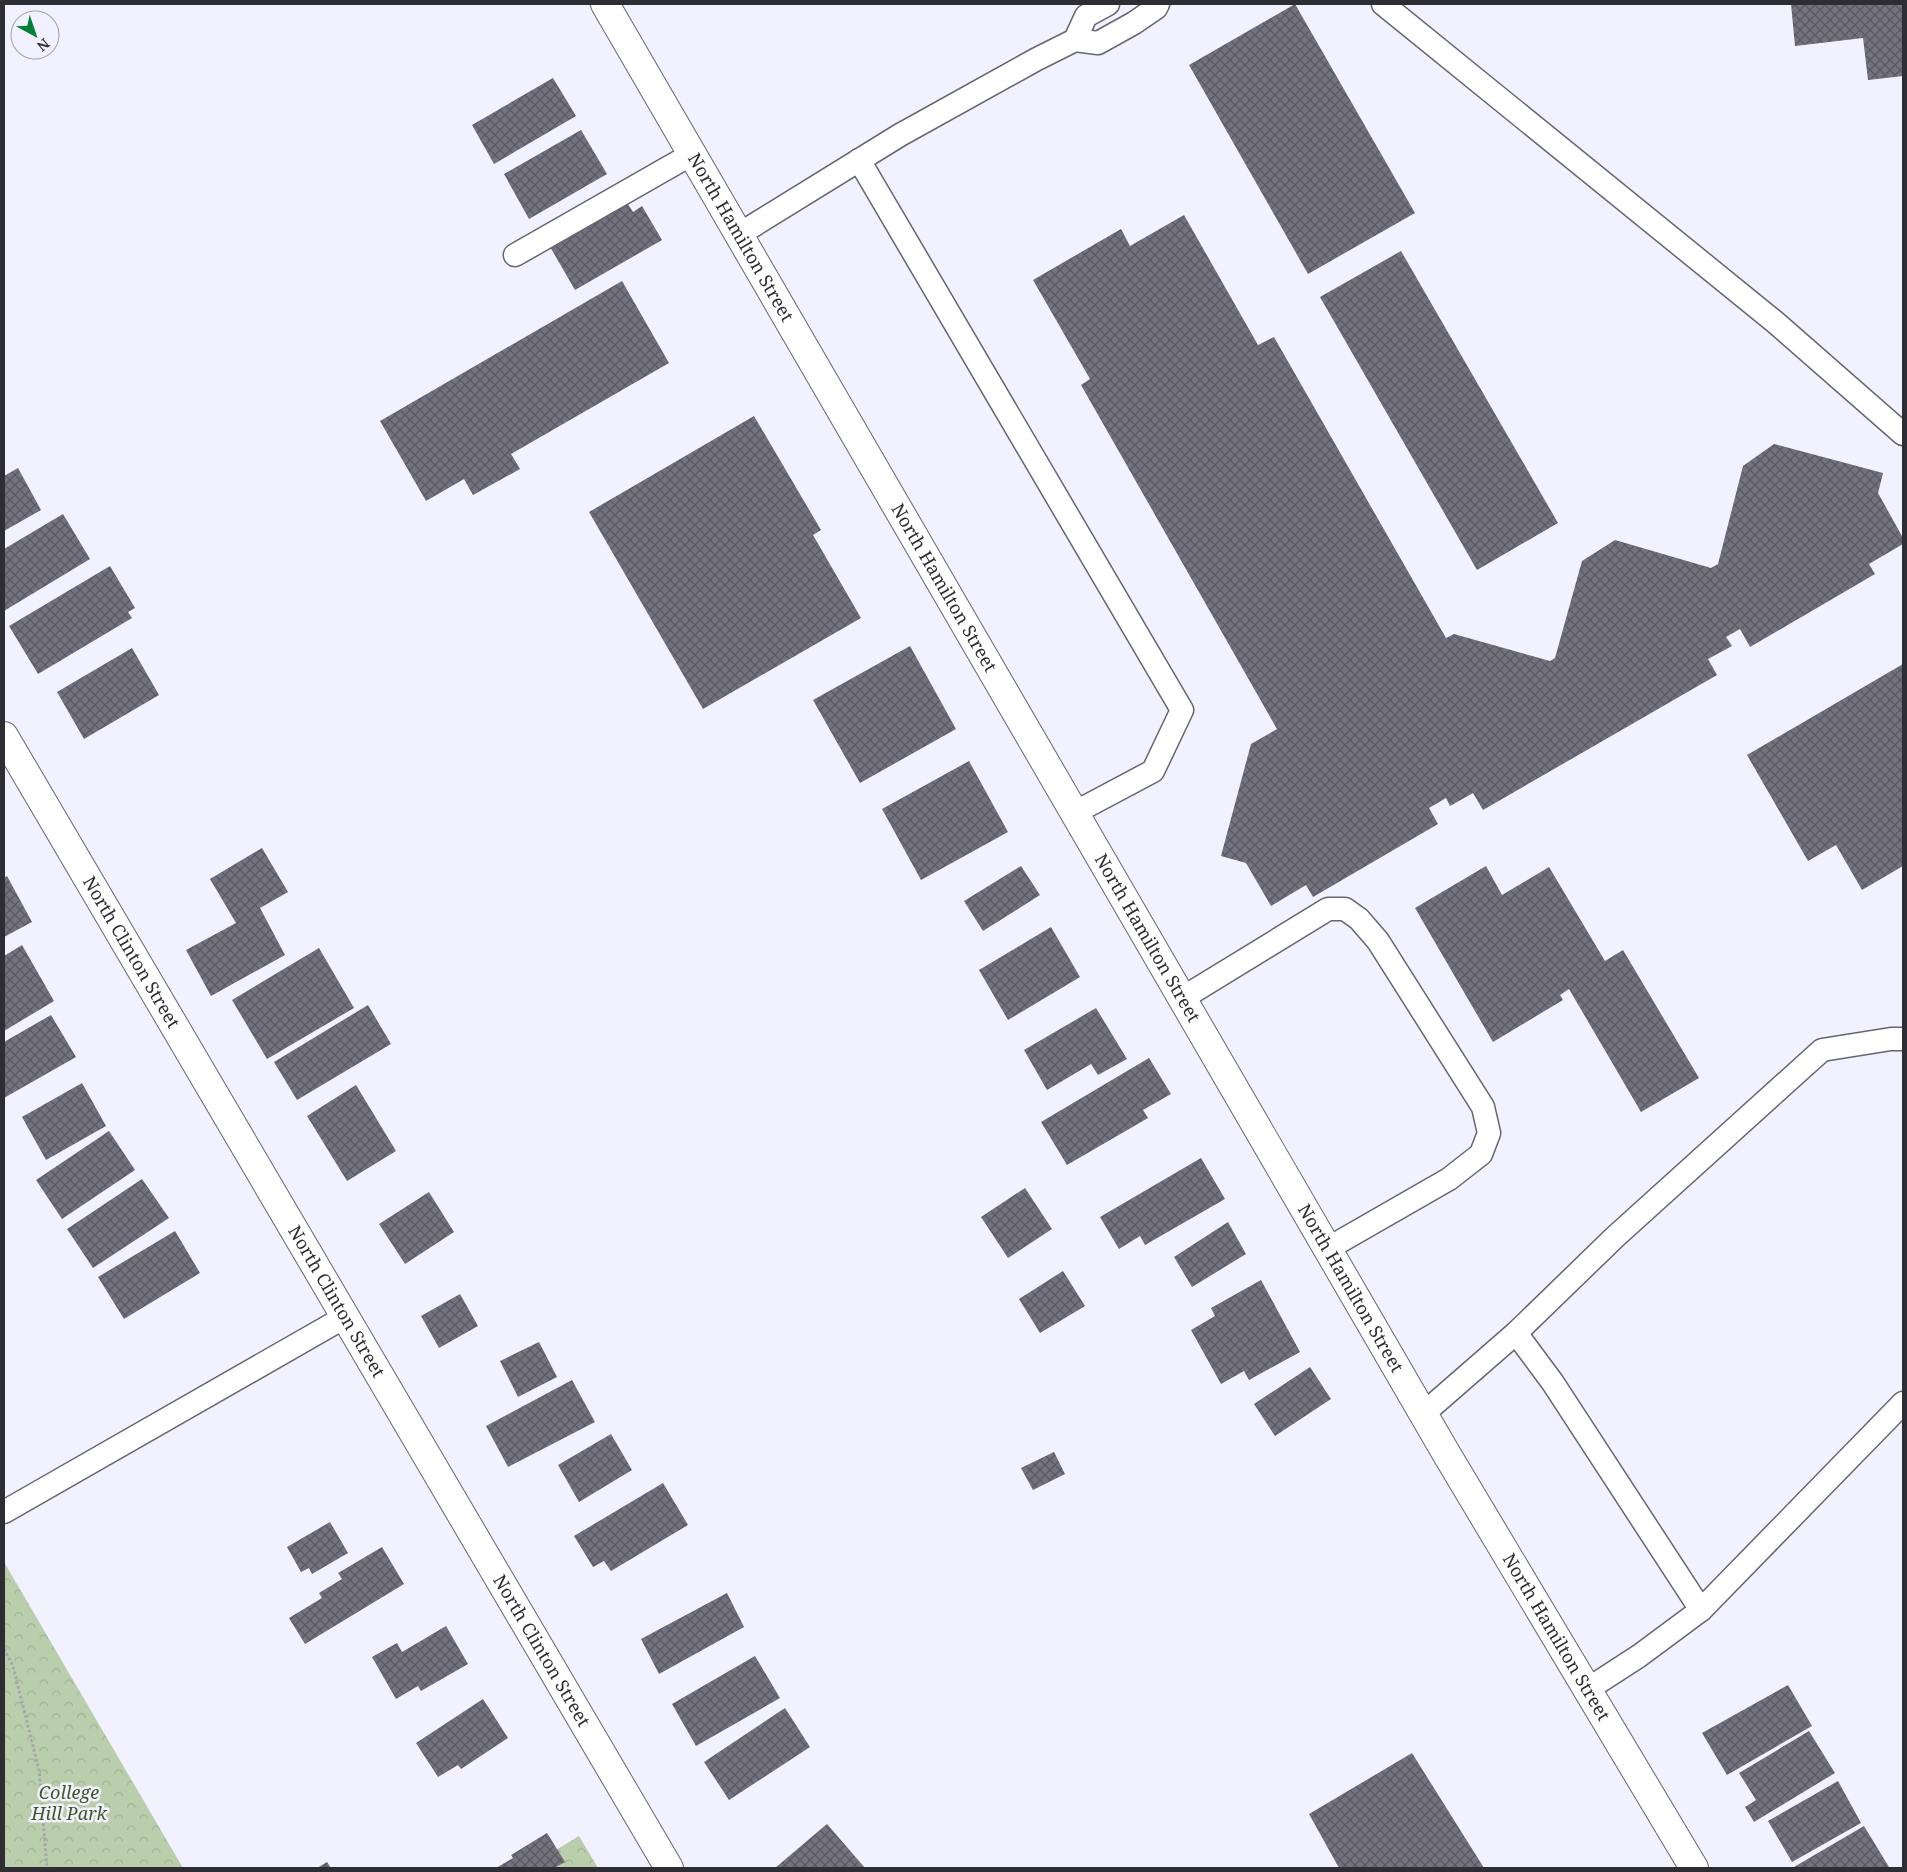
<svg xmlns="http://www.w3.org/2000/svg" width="1907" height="1872" viewBox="0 0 1907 1872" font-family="'Noto Serif',serif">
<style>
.park{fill:url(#park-crowns)}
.building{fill:url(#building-cross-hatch)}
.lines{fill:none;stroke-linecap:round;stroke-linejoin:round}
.service-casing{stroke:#666571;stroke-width:25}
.minor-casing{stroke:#666571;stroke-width:30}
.tertiary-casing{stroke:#666571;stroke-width:30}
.path{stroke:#a5a4af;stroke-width:3;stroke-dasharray:2.5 2.5;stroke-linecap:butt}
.service{stroke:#fff;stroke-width:22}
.minor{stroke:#fff;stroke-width:28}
.tertiary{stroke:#fff;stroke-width:28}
.labels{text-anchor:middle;stroke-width:5;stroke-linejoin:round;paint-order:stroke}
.street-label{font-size:18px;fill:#2e2d33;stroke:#f2f1ff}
.park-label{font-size:18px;font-style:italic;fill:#3b5a21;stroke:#f2f1ff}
</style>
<defs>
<pattern id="park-crowns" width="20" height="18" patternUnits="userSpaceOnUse" patternTransform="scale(1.25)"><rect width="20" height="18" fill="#baceac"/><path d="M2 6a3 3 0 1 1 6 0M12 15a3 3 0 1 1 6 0" fill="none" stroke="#a0b194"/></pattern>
<pattern id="building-cross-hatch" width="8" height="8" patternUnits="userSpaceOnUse" patternTransform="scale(1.25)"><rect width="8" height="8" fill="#73727e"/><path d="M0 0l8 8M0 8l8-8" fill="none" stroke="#5a5962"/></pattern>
</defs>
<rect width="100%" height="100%" fill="#f2f1ff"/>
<g class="park">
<path d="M4 1562 183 1868H4Z"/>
<path d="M579 1836 598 1868H526Z"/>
</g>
<g class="building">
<path d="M1295 4 1415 213 1308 274 1189 65Z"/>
<path d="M1791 4H1903V76L1868 80 1863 38 1795 46Z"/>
<path d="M553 78 576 116 494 164 472 125Z"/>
<path d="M581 130 607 174 529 219 504 174Z"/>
<path d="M626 201 633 212 642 206 662 240 575 290 549 245Z"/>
<path d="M1184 215 1258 345 1274 337 1446 638 1454 634 1550 661 1555 658 1582 561 1615 540 1711 568 1718 564 1743 466 1774 444 1883 473 1878 493 1903 538V544L1869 564 1875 574 1750 647 1740 629 1726 637 1732 646 1708 659 1717 675 1483 810 1473 793 1450 806 1446 798 1429 808 1438 824 1313 897 1306 885 1271 906 1246 863 1221 856 1251 744 1277 729 1081 385 1090 379 1033 280 1121 229 1130 246Z"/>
<path d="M1401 251 1558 523 1477 570 1320 297Z"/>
<path d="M622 281 669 363 511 454 520 469 473 495 464 479 426 501 380 421Z"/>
<path d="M754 416 821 530 813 535 861 618 703 709 589 512Z"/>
<path d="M18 468 41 510 4 531V476Z"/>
<path d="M63 514 90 559 4 611V549Z"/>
<path d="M110 566 135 608 128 612 132 618 38 674 9 626Z"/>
<path d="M910 646 956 729 860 783 813 700Z"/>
<path d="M132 648 159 695 84 739 57 692Z"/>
<path d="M1903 664V866L1862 890 1836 845 1808 861 1747 755Z"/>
<path d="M969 761 1008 832 921 880 882 809Z"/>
<path d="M262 848 288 892 260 908 285 955 211 996 186 950 236 923 210 879Z"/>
<path d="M1021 866 1040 895 983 931 964 901Z"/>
<path d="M1486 866 1502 895 1549 867 1605 961 1623 950 1699 1078 1641 1112 1569 989 1560 995 1563 1000 1493 1042 1415 908Z"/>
<path d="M7 876 32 922 4 937V878Z"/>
<path d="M1051 927 1080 977 1008 1020 979 970Z"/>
<path d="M22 945 54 1001 4 1031V956Z"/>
<path d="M319 948 354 1008 267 1059 232 1000Z"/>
<path d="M368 1005 391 1044 297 1100 274 1062Z"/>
<path d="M1096 1008 1127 1059 1098 1075 1091 1064 1047 1090 1024 1050Z"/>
<path d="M51 1015 76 1057 4 1098V1042Z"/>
<path d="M1149 1058 1171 1094 1143 1110 1148 1118 1067 1165 1041 1122Z"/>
<path d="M82 1083 106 1126 46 1160 22 1117Z"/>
<path d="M356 1085 396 1151 347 1181 307 1116Z"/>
<path d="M109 1131 135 1170 62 1219 36 1180Z"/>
<path d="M1201 1158 1225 1199 1145 1245 1140 1236 1119 1249 1100 1217Z"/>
<path d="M142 1179 169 1218 93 1268 67 1229Z"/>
<path d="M1025 1188 1052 1229 1008 1258 981 1217Z"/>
<path d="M429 1192 454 1232 405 1264 379 1224Z"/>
<path d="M1228 1222 1246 1254 1192 1287 1174 1257Z"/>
<path d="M175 1231 200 1273 124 1319 98 1277Z"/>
<path d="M1063 1271 1085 1306 1040 1333 1019 1299Z"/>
<path d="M1261 1280 1300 1352 1249 1380 1244 1371 1221 1384 1191 1330 1215 1316 1211 1308Z"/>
<path d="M460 1294 478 1326 439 1348 421 1316Z"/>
<path d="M539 1342 557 1377 518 1397 500 1361Z"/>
<path d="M1310 1367 1331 1399 1275 1436 1254 1404Z"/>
<path d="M572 1380 595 1422 508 1467 486 1426Z"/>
<path d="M611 1434 632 1470 579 1502 558 1465Z"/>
<path d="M1054 1452 1065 1474 1033 1490 1021 1468Z"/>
<path d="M663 1483 688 1525 611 1571 604 1561 593 1567 574 1536Z"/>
<path d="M330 1522 348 1553 312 1574 309 1568 301 1572 287 1547Z"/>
<path d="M382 1547 404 1584 305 1644 289 1618 322 1598 319 1593 342 1579 338 1573Z"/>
<path d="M727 1593 744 1627 659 1674 641 1639Z"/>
<path d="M446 1626 468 1664 421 1691 418 1686 396 1699 372 1657 397 1643 402 1652Z"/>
<path d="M755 1656 780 1698 696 1746 672 1704Z"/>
<path d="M1788 1685 1812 1726 1727 1775 1702 1733Z"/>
<path d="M483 1699 508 1738 461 1769 458 1765 438 1777 416 1743Z"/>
<path d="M785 1708 810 1747 729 1800 704 1762Z"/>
<path d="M1809 1731 1835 1773 1754 1822 1745 1807 1756 1800 1739 1773Z"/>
<path d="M1412 1753 1484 1868H1339L1309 1814Z"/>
<path d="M1838 1781 1861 1823 1792 1862 1768 1821Z"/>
<path d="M827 1824 865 1868H775Z"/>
<path d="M1864 1826 1889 1867 1795 1868 1794 1867Z"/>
<path d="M547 1833 565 1862 554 1868H496L513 1858 511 1855Z"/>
<path d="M327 1862 331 1868H317Z"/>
</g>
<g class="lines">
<g class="service-casing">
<g id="service">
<path d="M1383 4 1775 322 1903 434"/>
<path d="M1075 40 1086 16 1108 4"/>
<path d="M859 160 1182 710 1153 771 1074 813"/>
<path d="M738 235 900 135 1037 59 1075 40 1098 43 1134 23 1156 8 1158 4"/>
<path d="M515 255 692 154"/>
<path d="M1181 999 1328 909H1345L1359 919 1378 941 1483 1107 1489 1133 1481 1154 1449 1179 1327 1249"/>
<path d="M1516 1333 1553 1383 1701 1610 1903 1403"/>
<path d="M1423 1414 1516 1333 1615 1237 1822 1050 1891 1039H1903"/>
<path d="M4 1512 345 1317"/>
<path d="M1588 1689 1639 1656 1701 1610"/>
</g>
</g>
<g class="minor-casing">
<g id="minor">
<path id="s1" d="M605 4 1446 1453 1694 1868"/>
</g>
</g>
<g class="tertiary-casing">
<g id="tertiary">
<path id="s2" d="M4 736 669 1868"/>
</g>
</g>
<path class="path" d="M4 1649 13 1666 39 1770 47 1868"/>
<use href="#service" class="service"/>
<use href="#minor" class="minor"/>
<use href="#tertiary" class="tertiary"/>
</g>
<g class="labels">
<g class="street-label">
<text dy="6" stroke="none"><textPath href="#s1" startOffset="270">North Hamilton Street</textPath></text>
<text dy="6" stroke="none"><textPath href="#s1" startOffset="675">North Hamilton Street</textPath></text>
<text dy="6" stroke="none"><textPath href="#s1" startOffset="1080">North Hamilton Street</textPath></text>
<text dy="6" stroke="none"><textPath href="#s2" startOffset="251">North Clinton Street</textPath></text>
<text dy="6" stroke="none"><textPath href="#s1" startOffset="1485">North Hamilton Street</textPath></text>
<text dy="6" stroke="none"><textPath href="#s2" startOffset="656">North Clinton Street</textPath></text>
<text dy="6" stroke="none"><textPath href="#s1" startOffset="1890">North Hamilton Street</textPath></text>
<text dy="6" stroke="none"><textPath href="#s2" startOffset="1061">North Clinton Street</textPath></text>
</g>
<g class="park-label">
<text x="69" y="1799">College<tspan x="69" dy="21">Hill Park</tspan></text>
</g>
</g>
<rect width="1907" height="1872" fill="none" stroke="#2e2d33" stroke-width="10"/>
<g transform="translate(35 35) rotate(140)"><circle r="24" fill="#f2f1ff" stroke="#a4a3ad"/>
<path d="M0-4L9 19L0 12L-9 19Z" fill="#037f37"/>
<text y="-8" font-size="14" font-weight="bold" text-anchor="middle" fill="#2e2d33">N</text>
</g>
</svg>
